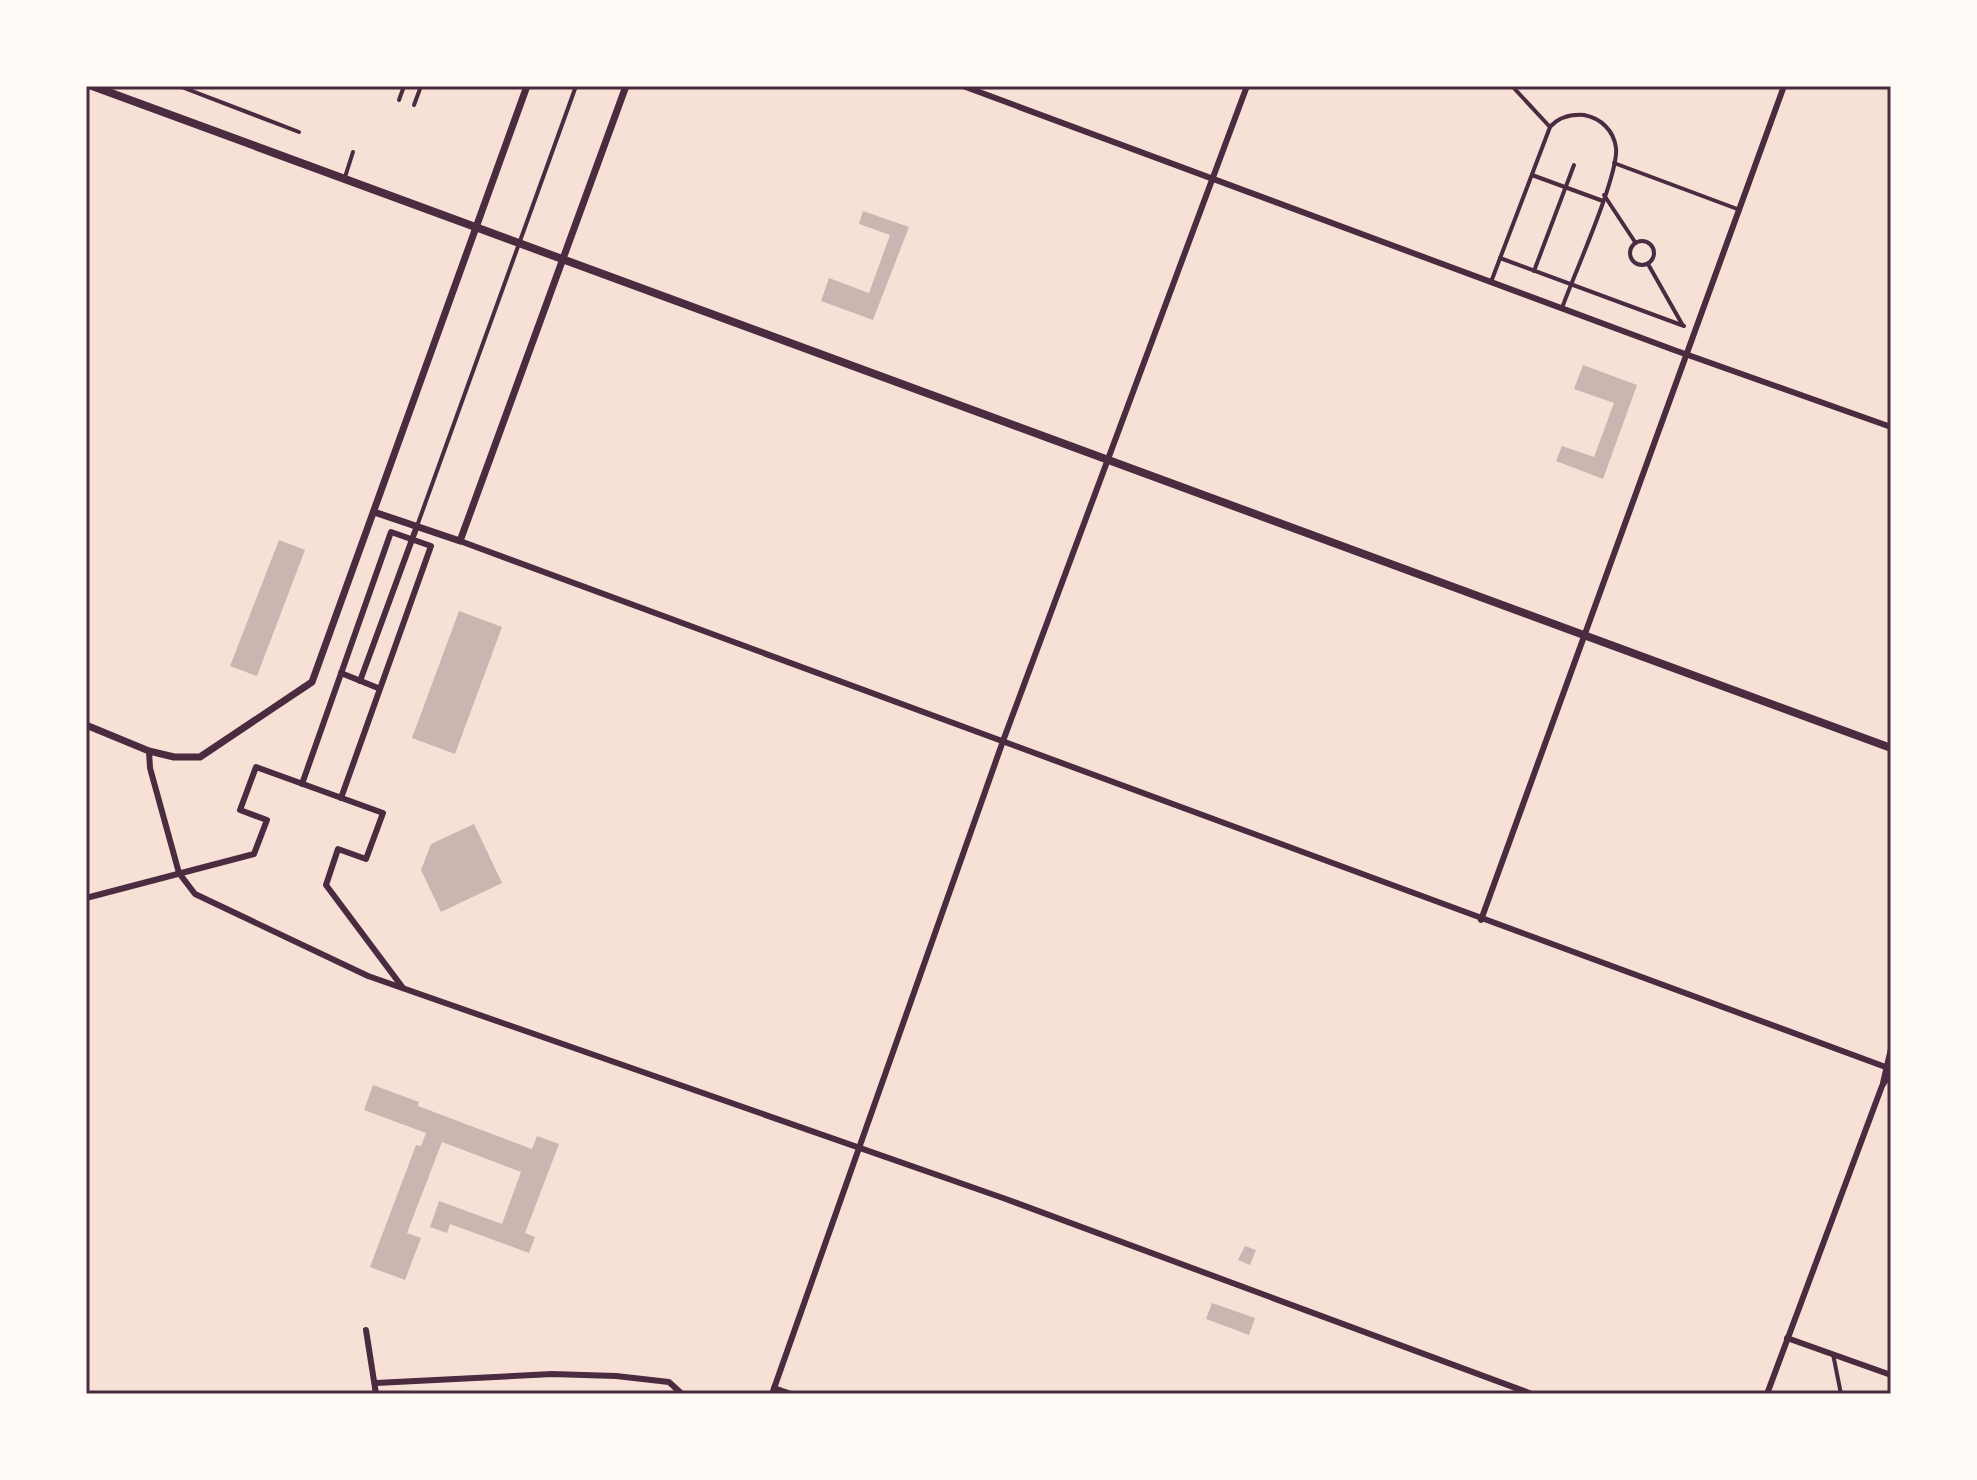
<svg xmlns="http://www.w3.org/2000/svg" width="1977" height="1480" viewBox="0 0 1977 1480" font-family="Ubuntu,sans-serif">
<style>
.building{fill:#ccb4b1}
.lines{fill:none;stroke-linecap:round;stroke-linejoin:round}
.pedestrian{stroke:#4a2c40;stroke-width:4}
.minor{stroke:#4a2c40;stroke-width:6}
.tertiary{stroke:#4a2c40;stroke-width:7}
.secondary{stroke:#4a2c40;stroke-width:8}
.neatline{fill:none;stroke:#4a2c40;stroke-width:3}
</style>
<rect width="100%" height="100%" fill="#f7e1d7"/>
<g class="building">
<path d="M863 211 909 227 873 320 821 301 829 278 869 293 890 235 859 224Z"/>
<path d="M1583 365 1637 385 1603 479 1556 461 1562 446 1594 457 1614 403 1574 389Z"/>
<path d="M279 540 305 550 257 676 230 666Z"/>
<path d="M459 611 502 627 455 754 412 738Z"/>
<path d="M474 824 502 883 441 912 421 870 431 844Z"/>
<path d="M373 1085 419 1102 418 1106 532 1149 537 1136 559 1144 525 1233 535 1237 529 1253 450 1224 447 1233 430 1227 439 1201 502 1224 521 1172 442 1142 407 1233 421 1238 405 1280 370 1267 416 1145 421 1146 426 1133 364 1110Z"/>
<path d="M1245 1246 1256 1250 1250 1265 1238 1260Z"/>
<path d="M1212 1303 1255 1318 1249 1335 1206 1319Z"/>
</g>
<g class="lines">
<g class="pedestrian">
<path d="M179 86 299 132"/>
<path d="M1512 86 1550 127"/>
<path d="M399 100 404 86"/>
<path d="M414 105 421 86"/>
<path d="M1614 163 1740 210"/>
<path d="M1532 175 1603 201"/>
<path d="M345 177 353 152"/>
<path d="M1604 195 1635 242"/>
<circle cx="1642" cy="253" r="12"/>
<path d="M1500 258 1684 326"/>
<path d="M1648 264 1682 324"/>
<path d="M1534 271 1574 165"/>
<path d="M1491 282 1550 127C1559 117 1570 114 1584 115 1601 118 1614 131 1616 148 1619 175 1573 277 1562 308"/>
<path d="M417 526 576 86"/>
<path d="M1833 1354 1841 1394"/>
</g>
<g class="minor">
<path d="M963 86 1674 350 1891 427"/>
<path d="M460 541 1891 1069"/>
<path d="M341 673 378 688"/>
<path d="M360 681 417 526"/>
<path d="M149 751 150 768 179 873 195 894 368 976 1003 1198 1532 1394"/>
<path d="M302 784 391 532 431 546 341 798"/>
<path d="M86 898 254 854 267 820 240 810 256 767 383 813 366 859 338 849 326 885 403 988"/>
<path d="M1481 920 1784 86"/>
<path d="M1883 1083 1891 1049"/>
<path d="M366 1330 376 1394"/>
<path d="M1787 1338 1891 1375"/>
<path d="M376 1383 552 1374 616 1376 669 1382 682 1394"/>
<path d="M774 1388 791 1394"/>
<path d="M772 1394 1003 741 1247 86"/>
<path d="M1767 1394 1882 1086 1891 1072"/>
</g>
<g class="tertiary">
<path d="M374 512 460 541 626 86"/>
<path d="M86 725 149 751 174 757H200L312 682 527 86"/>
</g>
<path class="secondary" d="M92 86 1891 748"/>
</g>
<rect width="1977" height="1480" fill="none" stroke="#fffaf5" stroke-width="176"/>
<rect x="88" y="88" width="1801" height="1304" class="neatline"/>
</svg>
